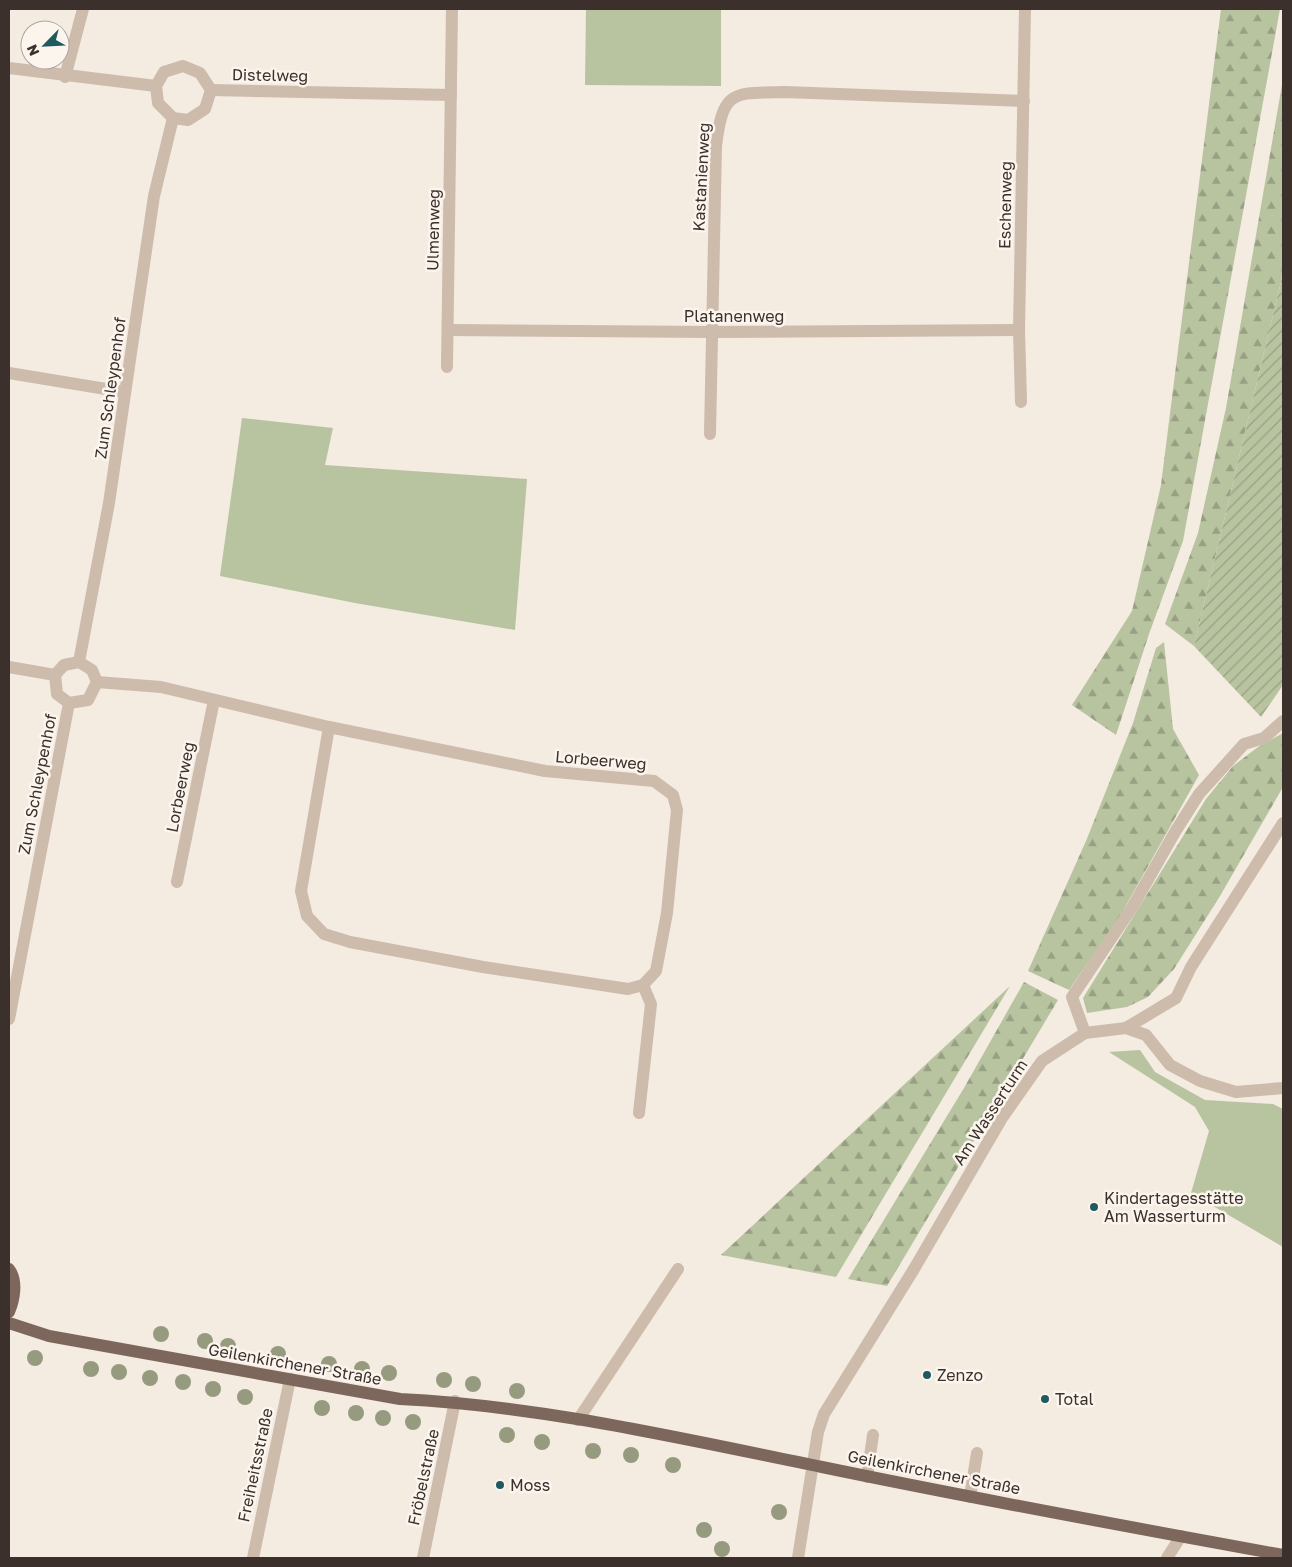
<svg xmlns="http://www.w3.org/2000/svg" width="1292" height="1567" viewBox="0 0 1292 1567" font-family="'Golos Text',sans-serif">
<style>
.green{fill:#b8c4a0}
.forest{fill:url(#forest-firs)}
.garden{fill:url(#garden-furrows)}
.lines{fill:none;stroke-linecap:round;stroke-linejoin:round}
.minor{stroke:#cdbbac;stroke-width:12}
.major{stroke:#7d675c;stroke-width:12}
.tree{fill:#969b7f}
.poi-dot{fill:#1f5a5e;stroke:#fbf5ee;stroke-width:2}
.labels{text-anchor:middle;stroke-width:5;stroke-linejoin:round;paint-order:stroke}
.street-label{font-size:16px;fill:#3b302b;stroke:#fbf5ee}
.poi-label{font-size:16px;fill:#3b302b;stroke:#fbf5ee;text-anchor:start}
</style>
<defs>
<pattern id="forest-firs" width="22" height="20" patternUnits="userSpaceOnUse" patternTransform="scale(1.25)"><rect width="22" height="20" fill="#b8c4a0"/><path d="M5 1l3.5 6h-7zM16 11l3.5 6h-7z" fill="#97a083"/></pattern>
<pattern id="garden-furrows" width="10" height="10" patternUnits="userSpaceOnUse" patternTransform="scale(1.25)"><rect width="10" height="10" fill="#b8c4a0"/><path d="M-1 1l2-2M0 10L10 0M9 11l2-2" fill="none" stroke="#97a083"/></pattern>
</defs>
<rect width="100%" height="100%" fill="#f4ebe1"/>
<g class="green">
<path d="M586 9H721V86L585 85Z"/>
<path d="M242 418 333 428 325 465 527 479 515 630 355 603 220 576Z"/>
<path d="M1140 1050 1155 1072 1205 1100 1273 1104 1283 1109V1247L1191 1193 1209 1131 1195 1107 1109 1052Z"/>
</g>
<g class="forest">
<path d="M1221 9H1280L1183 541 1149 634 1116 735 1072 705 1132 611 1161 485Z"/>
<path d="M1283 79V273L1194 646 1165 624 1198 533 1226 408Z"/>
<path d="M1164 642 1173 729 1199 775 1119 918 1069 990 1028 971 1086 841 1133 723 1156 648Z"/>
<path d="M1283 733V787L1220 896 1174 969 1148 997 1127 1007 1087 1013 1083 998 1206 799 1233 766 1258 747Z"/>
<path d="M1024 982 1058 1000 887 1286 848 1279 964 1088Z"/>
<path d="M1010 986 836 1277 721 1255Z"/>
</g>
<path class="garden" d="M1283 273V685L1261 717 1194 646Z"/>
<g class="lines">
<g class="minor">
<path d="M183 66 200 73 211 90 205 109 188 120 173 118 158 103 156 86 164 72Z"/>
<path d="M9 68 156 86"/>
<path d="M65 77 83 9"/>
<path d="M211 90 451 95"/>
<path d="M448 330 713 332 1019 330"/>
<path d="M447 367 452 9"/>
<path d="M9 373 124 392"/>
<path d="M1021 402 1019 330 1025 9"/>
<path d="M710 434 716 146C723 89 733 93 785 92L1024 101"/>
<path d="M79 662 109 503 154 196 173 118"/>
<path d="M79 662 92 670 97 682 88 700 69 703 57 694 55 675 64 665Z"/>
<path d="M9 667 55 675"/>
<path d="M97 682 161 687 329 727 545 771 654 781 673 795 677 810 667 913 656 971 643 985 628 989 483 967 350 942 324 934 307 916 301 891 329 727"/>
<path d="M177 882 214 700"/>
<path d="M9 1019 69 703"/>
<path d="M1126 1028 1146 1035 1170 1065 1200 1081 1236 1092 1283 1088"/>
<path d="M1085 1033 1072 997 1133 906 1175 832 1199 794 1244 744 1264 738 1283 721"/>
<path d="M639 1113 651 1004 643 985"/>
<path d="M578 1420 678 1269"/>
<path d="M867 1477 873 1435"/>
<path d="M970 1497 977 1453"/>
<path d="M253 1558 290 1379"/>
<path d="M423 1558 455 1401"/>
<path d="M798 1558 818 1432 824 1414 914 1269 1002 1118 1042 1061 1085 1033 1126 1028 1176 998 1191 967 1283 823"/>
<path d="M1167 1558 1181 1536"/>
</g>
<g class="major">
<path d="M9 1269C18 1281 14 1300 9 1312"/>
<path d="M9 1323 49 1336 400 1399C543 1406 683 1439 822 1467 976 1499 1129 1527 1283 1555"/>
</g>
</g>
<g class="tree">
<circle cx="161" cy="1334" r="8"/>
<circle cx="205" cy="1341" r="8"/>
<circle cx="228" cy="1346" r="8"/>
<circle cx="278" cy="1354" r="8"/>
<circle cx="35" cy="1358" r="8"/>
<circle cx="329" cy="1364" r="8"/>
<circle cx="91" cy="1369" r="8"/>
<circle cx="362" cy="1369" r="8"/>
<circle cx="119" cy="1372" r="8"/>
<circle cx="389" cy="1373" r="8"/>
<circle cx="150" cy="1378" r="8"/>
<circle cx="444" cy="1380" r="8"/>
<circle cx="183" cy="1382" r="8"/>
<circle cx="473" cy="1384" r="8"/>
<circle cx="213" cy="1389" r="8"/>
<circle cx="517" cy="1391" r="8"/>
<circle cx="245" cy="1397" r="8"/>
<circle cx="322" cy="1408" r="8"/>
<circle cx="356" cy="1413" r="8"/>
<circle cx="383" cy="1418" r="8"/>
<circle cx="413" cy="1422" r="8"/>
<circle cx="507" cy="1435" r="8"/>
<circle cx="542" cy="1442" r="8"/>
<circle cx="593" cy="1451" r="8"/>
<circle cx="631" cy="1455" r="8"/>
<circle cx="673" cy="1465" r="8"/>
<circle cx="779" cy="1512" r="8"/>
<circle cx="704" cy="1530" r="8"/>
<circle cx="722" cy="1549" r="8"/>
</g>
<g class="poi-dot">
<circle cx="1094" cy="1207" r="5"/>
<circle cx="927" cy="1375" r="5"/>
<circle cx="1045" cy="1399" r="5"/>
<circle cx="500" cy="1485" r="5"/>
</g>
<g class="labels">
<g class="street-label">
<text transform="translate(270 75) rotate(1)" y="6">Distelweg</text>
<text transform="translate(701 177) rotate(-87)" y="6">Kastanienweg</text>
<text transform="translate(1005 205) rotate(-89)" y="6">Eschenweg</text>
<text transform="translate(433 230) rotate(-89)" y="6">Ulmenweg</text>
<text x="734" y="322">Platanenweg</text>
<text transform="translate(110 388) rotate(-82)" y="6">Zum Schleypenhof</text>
<text transform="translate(601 760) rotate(5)" y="6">Lorbeerweg</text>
<text transform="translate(37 784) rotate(-79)" y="6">Zum Schleypenhof</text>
<text transform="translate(180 787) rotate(-79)" y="6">Lorbeerweg</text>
<text transform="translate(990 1112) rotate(-57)" y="6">Am Wasserturm</text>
<text transform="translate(295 1364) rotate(10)" y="6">Geilenkirchener Straße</text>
<text transform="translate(255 1465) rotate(-78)" y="6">Freiheitsstraße</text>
<text transform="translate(934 1472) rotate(11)" y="6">Geilenkirchener Straße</text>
<text transform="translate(423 1477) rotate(-78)" y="6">Fröbelstraße</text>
</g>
<g class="poi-label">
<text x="1104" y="1204">Kindertagesstätte<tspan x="1104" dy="18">Am Wasserturm</tspan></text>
<text x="937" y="1381">Zenzo</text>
<text x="1055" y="1405">Total</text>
<text x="510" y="1491">Moss</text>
</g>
</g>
<rect width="1292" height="1567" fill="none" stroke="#3b302b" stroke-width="20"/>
<g transform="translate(45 45) rotate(246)"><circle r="24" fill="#fbf5ee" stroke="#aea6a0"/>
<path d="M0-4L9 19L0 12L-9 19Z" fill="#1f5a5e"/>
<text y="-8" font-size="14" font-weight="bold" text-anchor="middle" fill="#3b302b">N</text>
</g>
</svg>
